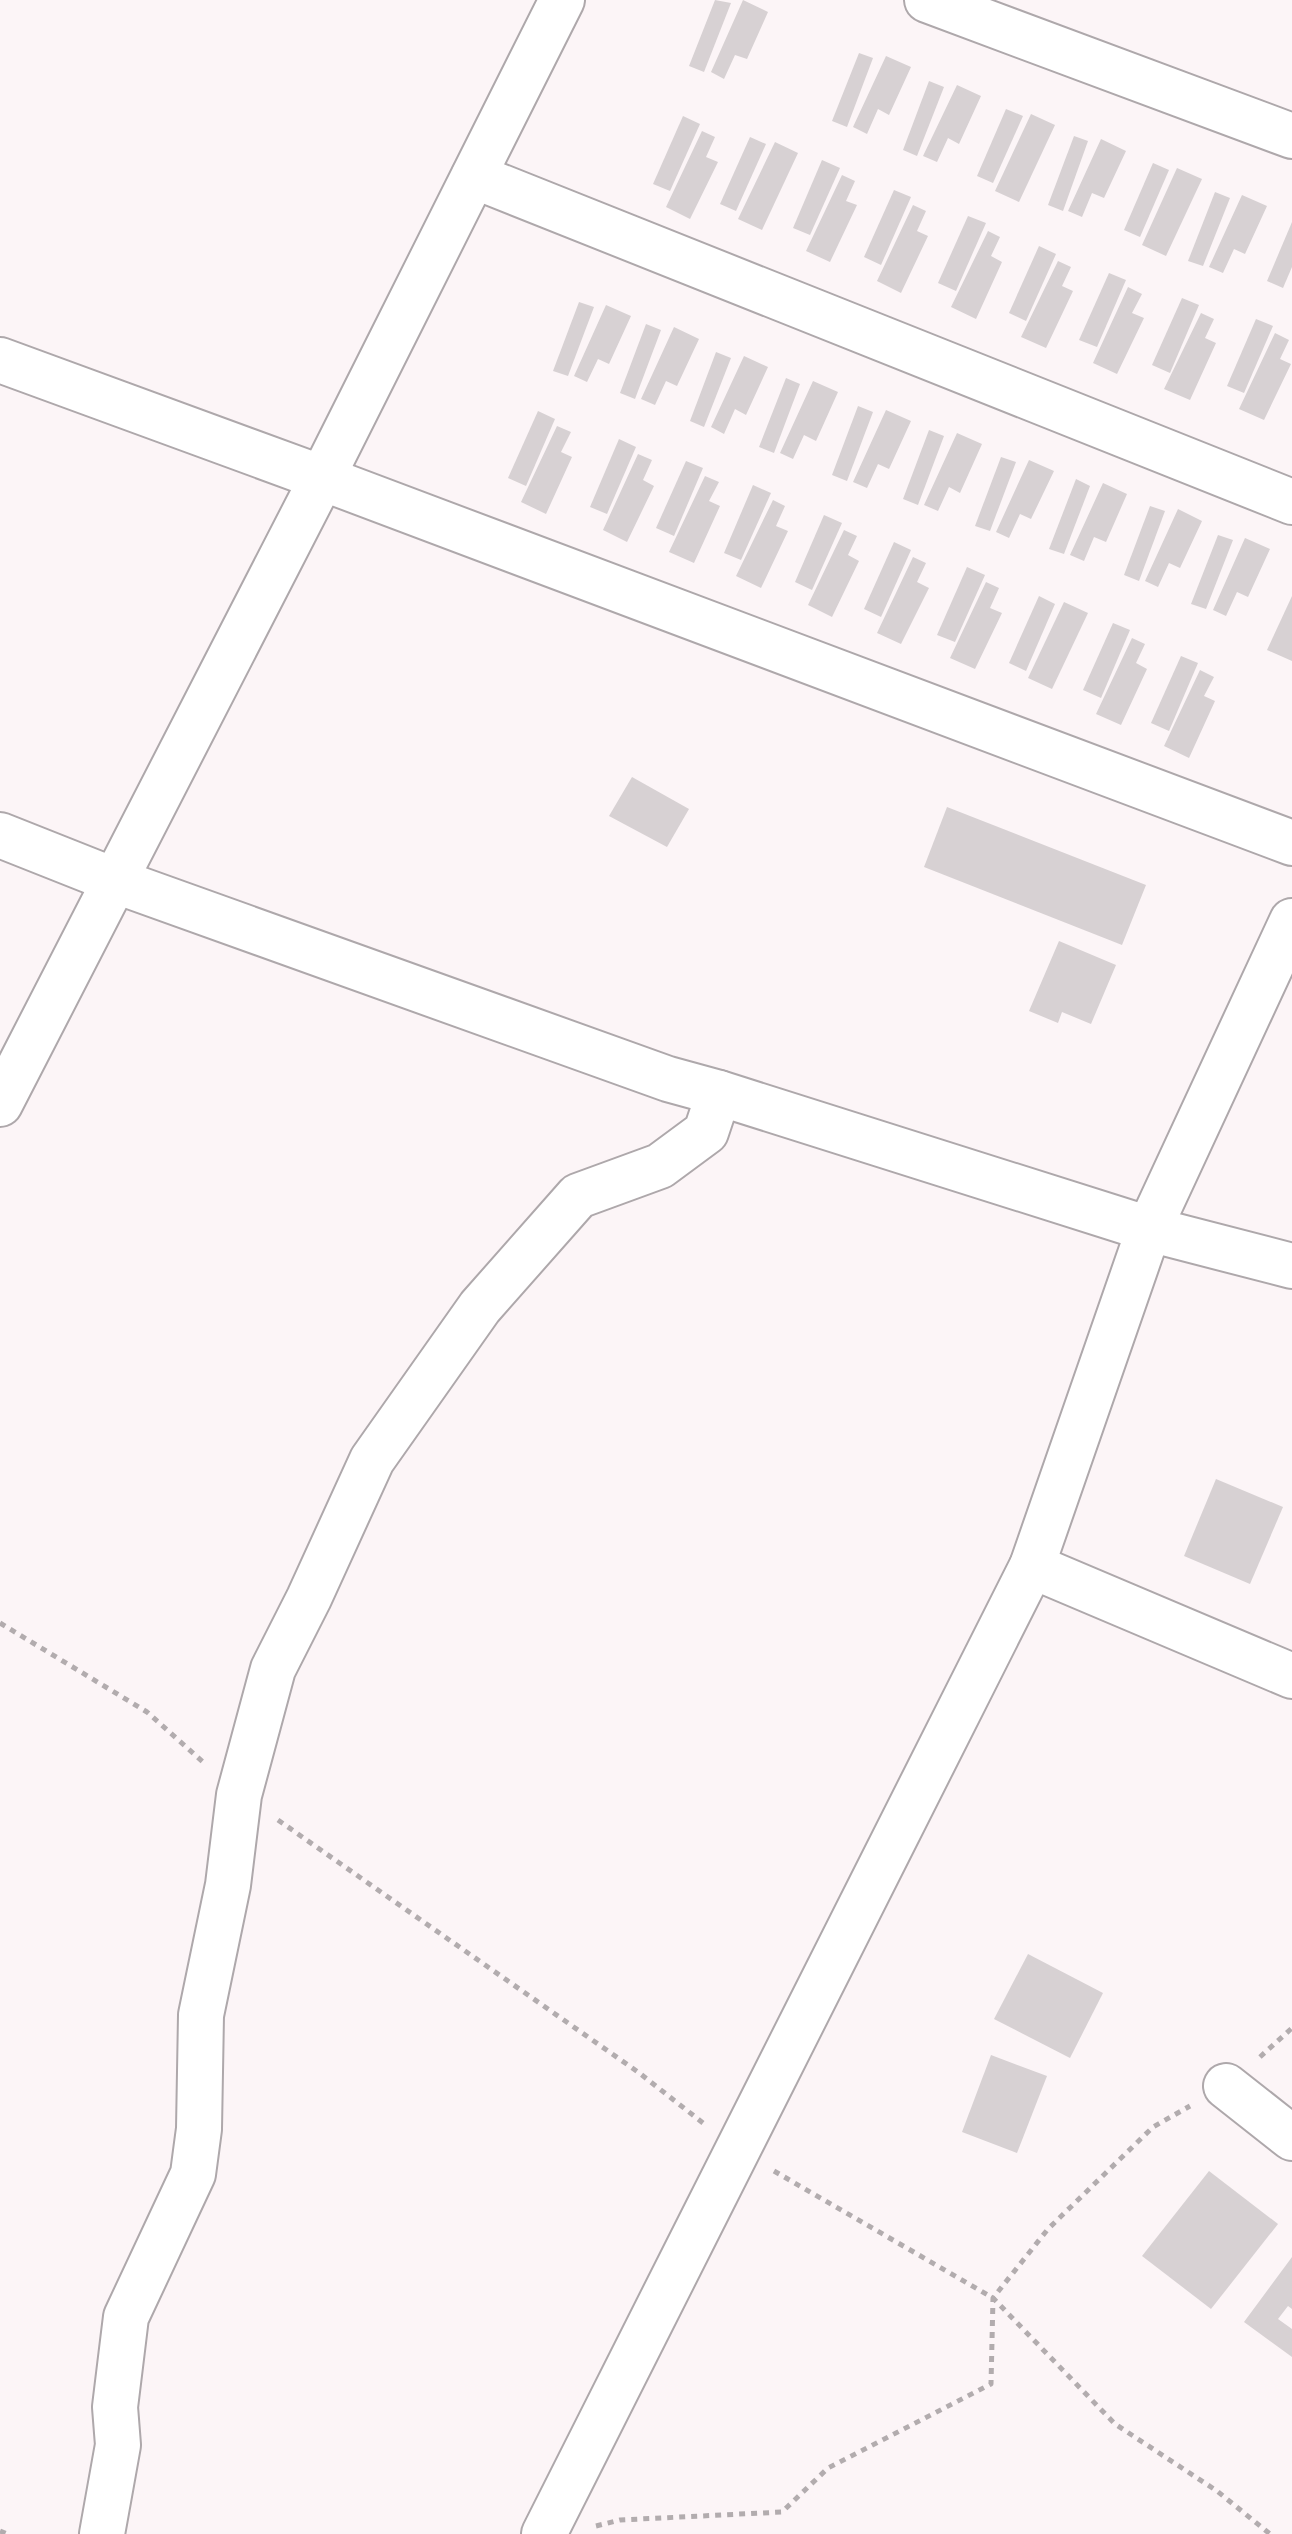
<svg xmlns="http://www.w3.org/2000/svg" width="1292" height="2534" viewBox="0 0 1292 2534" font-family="Ubuntu,sans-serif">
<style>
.building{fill:#d7d1d3}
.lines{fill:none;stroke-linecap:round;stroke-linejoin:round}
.minor-casing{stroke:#aea8ab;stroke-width:48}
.path{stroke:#b2acae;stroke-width:5;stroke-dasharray:6 6;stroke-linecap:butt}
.minor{stroke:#fff;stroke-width:44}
</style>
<rect width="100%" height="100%" fill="#fcf5f7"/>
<g class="building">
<path d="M715 0 731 3 704 72 689 66Z"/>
<path d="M743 0 768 12 747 59 735 55 724 79 711 72Z"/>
<path d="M859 53 873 58 847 127 832 121Z"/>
<path d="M886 56 911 67 889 115 878 109 867 134 853 127Z"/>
<path d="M929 81 944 87 917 156 903 150Z"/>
<path d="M957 85 981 96 959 144 948 138 937 162 923 156Z"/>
<path d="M1006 109 1023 116 993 183 977 176Z"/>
<path d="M1031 114 1055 125 1019 202 995 191Z"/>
<path d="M683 116 700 124 670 191 653 184Z"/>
<path d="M702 131 715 137 706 157 718 162 690 219 666 207Z"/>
<path d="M1074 136 1088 141 1063 211 1048 205Z"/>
<path d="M750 137 766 144 736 211 720 204Z"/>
<path d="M1101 139 1126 151 1104 198 1092 193 1082 217 1068 211Z"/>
<path d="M775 142 798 153 762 230 738 219Z"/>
<path d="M822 160 840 168 810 235 793 228Z"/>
<path d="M1153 163 1169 170 1140 237 1124 230Z"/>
<path d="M1177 168 1202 179 1166 256 1142 245Z"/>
<path d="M842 175 855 181 846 201 857 205 830 262 806 251Z"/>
<path d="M894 190 911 197 881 265 864 257Z"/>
<path d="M1215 192 1230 198 1203 266 1188 261Z"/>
<path d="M1242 195 1267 206 1245 254 1234 249 1223 273 1209 267Z"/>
<path d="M913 205 926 211 917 231 928 236 901 293 877 281Z"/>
<path d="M968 216 986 223 956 291 938 283Z"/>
<path d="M1292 222V267L1283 288 1267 281Z"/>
<path d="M988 231 1000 237 991 256 1002 262 976 319 951 307Z"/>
<path d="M1039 246 1056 254 1026 321 1009 313Z"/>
<path d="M1058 261 1071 267 1062 286 1073 291 1046 348 1021 337Z"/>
<path d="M1109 273 1126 280 1097 347 1079 340Z"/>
<path d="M1128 287 1142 294 1132 313 1144 318 1117 374 1093 363Z"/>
<path d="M1182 298 1199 305 1170 373 1152 365Z"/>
<path d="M579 302 594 307 568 376 553 371Z"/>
<path d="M606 305 631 316 609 364 598 359 587 382 574 376Z"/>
<path d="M1201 313 1214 319 1205 338 1216 343 1190 400 1164 389Z"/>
<path d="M1256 319 1273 326 1244 393 1227 386Z"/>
<path d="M646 324 661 330 635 399 620 393Z"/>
<path d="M674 327 699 339 677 386 666 381 655 405 641 399Z"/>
<path d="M1275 333 1289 340 1280 359 1291 364 1264 420 1239 409Z"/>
<path d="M716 352 731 358 704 427 690 421Z"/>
<path d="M744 356 768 367 746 415 735 409 724 434 711 427Z"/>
<path d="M786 378 800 384 774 453 759 447Z"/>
<path d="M813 381 838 392 816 441 804 435 793 459 780 453Z"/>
<path d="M858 406 873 412 847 481 832 475Z"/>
<path d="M886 410 911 421 889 469 878 464 867 488 853 482Z"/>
<path d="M538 411 555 419 526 486 508 478Z"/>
<path d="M557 426 571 432 561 452 572 457 546 514 521 502Z"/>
<path d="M929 430 944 436 918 505 903 499Z"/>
<path d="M957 433 982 444 960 493 949 487 938 511 924 505Z"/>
<path d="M619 439 636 447 607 514 590 507Z"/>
<path d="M638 454 652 460 643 480 654 486 627 542 603 530Z"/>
<path d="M1001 457 1016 462 990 531 975 526Z"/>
<path d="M1029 460 1054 471 1031 519 1020 514 1009 538 996 532Z"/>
<path d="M686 461 703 468 674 536 656 528Z"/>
<path d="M705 476 719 482 709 501 720 506 694 563 669 552Z"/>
<path d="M1076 479 1090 486 1064 554 1049 549Z"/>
<path d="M1103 483 1127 494 1106 542 1094 537 1084 561 1070 555Z"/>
<path d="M753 485 771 493 741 560 724 553Z"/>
<path d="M773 500 785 506 776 526 788 531 761 588 736 576Z"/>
<path d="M1150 506 1165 511 1139 581 1124 575Z"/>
<path d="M1178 509 1202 521 1180 568 1169 563 1158 587 1145 581Z"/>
<path d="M824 515 842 523 812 590 795 582Z"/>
<path d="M844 530 857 536 848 555 859 561 832 617 808 605Z"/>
<path d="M1218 535 1233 540 1206 609 1191 604Z"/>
<path d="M1245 538 1270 549 1248 597 1237 592 1226 616 1213 610Z"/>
<path d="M894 542 911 550 881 617 864 609Z"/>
<path d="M913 557 926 563 917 582 929 588 901 644 877 633Z"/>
<path d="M967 567 985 575 955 642 937 635Z"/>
<path d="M986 582 999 588 990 608 1002 613 975 669 950 658Z"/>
<path d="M1039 596 1055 604 1026 671 1009 663Z"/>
<path d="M1292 596V661L1267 650Z"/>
<path d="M1064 602 1088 613 1052 689 1028 678Z"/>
<path d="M1113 623 1130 630 1101 698 1083 690Z"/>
<path d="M1132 638 1145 644 1136 663 1147 669 1121 725 1096 714Z"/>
<path d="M1181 656 1198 663 1169 731 1151 723Z"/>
<path d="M1200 670 1214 677 1204 696 1215 701 1189 758 1164 746Z"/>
<path d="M632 777 689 809 667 847 609 816Z"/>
<path d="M947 807 1146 885 1122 945 924 867Z"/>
<path d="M1059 941 1116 965 1091 1024 1062 1012 1058 1023 1029 1011Z"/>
<path d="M1216 1479 1283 1507 1250 1584 1184 1556Z"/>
<path d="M1028 1954 1103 1993 1070 2058 994 2019Z"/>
<path d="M991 2055 1047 2076 1017 2153 962 2132Z"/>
<path d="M1209 2171 1278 2224 1211 2309 1142 2256Z"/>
<path d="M1292 2257V2309L1288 2306 1278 2319 1292 2329V2357L1244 2322Z"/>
</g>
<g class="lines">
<g class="minor-casing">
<g id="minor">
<path d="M927 0 1292 136"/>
<path d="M474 176 1292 502"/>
<path d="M0 360 322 478 1292 843"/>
<path d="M0 835 116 881 668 1079 719 1093 1149 1229 1292 1266"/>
<path d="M0 1104 322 478 562 0"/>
<path d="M1032 1566 1292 1676"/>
<path d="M1226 2086 1292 2138"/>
<path d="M102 2534 118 2445 115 2407 126 2317 193 2174 199 2129 201 2015 228 1885 239 1795 273 1669 309 1598 372 1460 480 1307 578 1196 660 1166 706 1132 719 1093"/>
<path d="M544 2534 1032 1566 1149 1229 1292 921"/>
</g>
</g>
<g class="path">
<path d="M0 1623 147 1712 204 1763"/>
<path d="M278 1820 638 2072 703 2123"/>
<path d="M1260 2057 1292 2028"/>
<path d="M774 2171 993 2298 1115 2424 1217 2491 1270 2534"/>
<path d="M596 2526 620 2520 782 2512 828 2468 991 2384 993 2298 1048 2229 1153 2127 1190 2106"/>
<path d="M0 2531 7 2534"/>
</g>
<use href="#minor" class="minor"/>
</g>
</svg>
